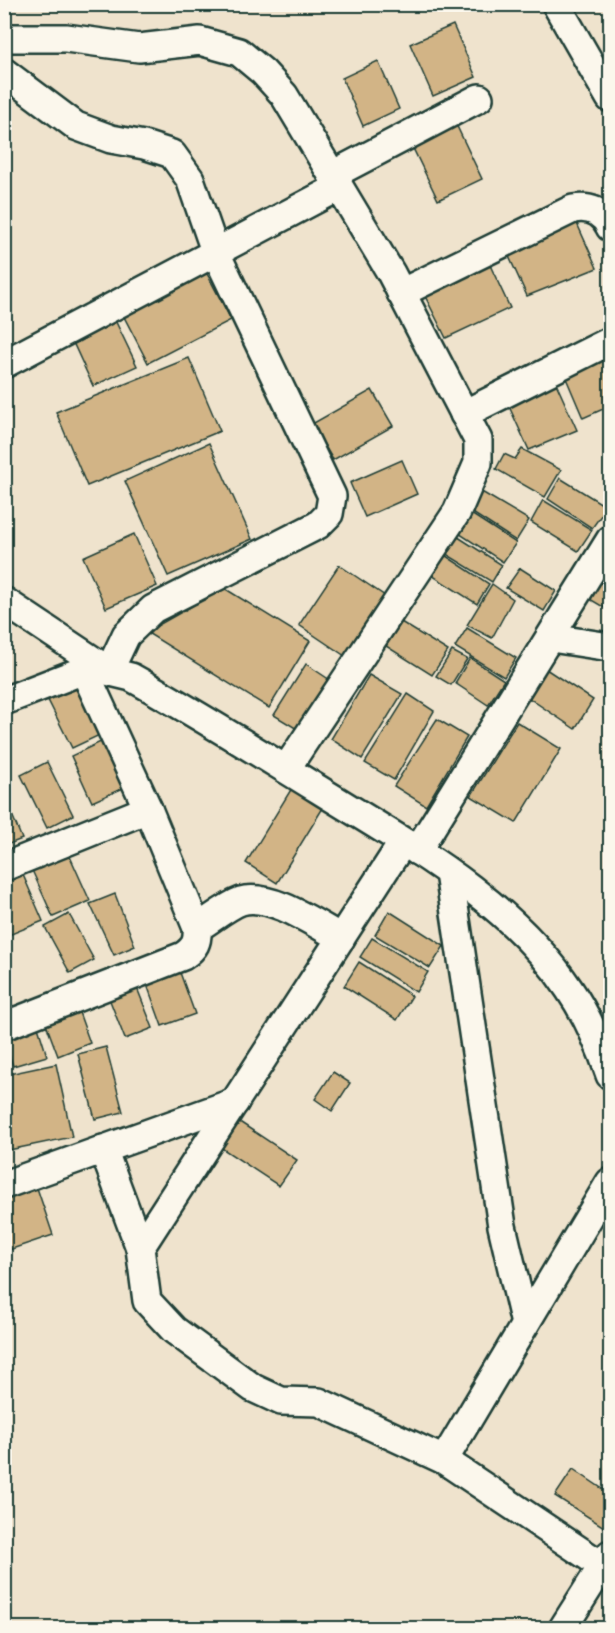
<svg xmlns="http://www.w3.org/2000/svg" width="615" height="1633" viewBox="0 0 615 1633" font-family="Pangolin,sans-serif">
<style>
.building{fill:#d2b486;stroke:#1f3d34;stroke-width:1.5}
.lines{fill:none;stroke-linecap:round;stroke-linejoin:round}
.minor-casing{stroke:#1f3d34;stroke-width:32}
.minor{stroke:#fbf7ec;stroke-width:27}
</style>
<rect width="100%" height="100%" fill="#efe3cd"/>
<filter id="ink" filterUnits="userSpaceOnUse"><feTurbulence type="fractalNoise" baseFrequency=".0167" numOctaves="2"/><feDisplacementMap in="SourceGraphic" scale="12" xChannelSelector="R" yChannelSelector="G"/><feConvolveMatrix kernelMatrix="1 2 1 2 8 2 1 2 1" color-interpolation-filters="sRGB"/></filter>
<g filter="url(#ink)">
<g class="building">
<path d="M453 25 476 77 433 96 410 44Z"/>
<path d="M378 61 399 109 363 126 342 78Z"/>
<path d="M454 120 482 179 438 200 410 142Z"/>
<path d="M575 219 597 268 527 296 507 252Z"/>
<path d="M489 263 510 308 446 338 424 294Z"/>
<path d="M204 268 231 320 148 363 121 311Z"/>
<path d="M114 318 137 366 93 386 71 338Z"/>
<path d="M605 353 610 365V406L583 418 563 371Z"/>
<path d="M189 358 220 431 87 486 56 412Z"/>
<path d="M555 381 577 430 529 450 507 402Z"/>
<path d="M372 390 393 426 333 460 312 424Z"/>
<path d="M209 443 252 539 168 576 125 481Z"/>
<path d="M522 449 561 470 545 497 496 469 504 454 515 459Z"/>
<path d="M402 460 417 494 365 517 350 483Z"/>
<path d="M560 478 607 507 592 528 548 499Z"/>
<path d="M480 491 529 520 516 541 468 510Z"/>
<path d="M543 500 592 530 578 551 531 522Z"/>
<path d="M468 512 516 543 503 562 457 532Z"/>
<path d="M134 534 157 586 106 608 83 557Z"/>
<path d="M455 535 502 565 492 582 443 552Z"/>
<path d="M443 554 489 584 477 604 430 574Z"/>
<path d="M339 565 388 598 348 658 299 625Z"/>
<path d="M520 568 556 591 544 611 506 588Z"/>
<path d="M604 573 610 578V611L588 598Z"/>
<path d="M492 584 513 599 492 638 467 625Z"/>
<path d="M224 588 310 641 269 708 146 632Z"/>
<path d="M401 622 448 651 432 675 386 646Z"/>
<path d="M467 628 516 658 504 677 455 647Z"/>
<path d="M452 651 467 659 451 685 436 676Z"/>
<path d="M470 658 504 680 488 705 455 683Z"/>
<path d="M306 664 333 682 302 732 274 715Z"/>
<path d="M546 669 593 700 575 729 529 698Z"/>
<path d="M369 675 402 694 362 759 331 739Z"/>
<path d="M81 683 106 732 72 748 48 700Z"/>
<path d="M408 694 434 711 394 780 365 763Z"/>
<path d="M437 719 467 737 426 806 394 786Z"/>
<path d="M517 722 561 749 516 823 471 796Z"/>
<path d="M109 738 130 785 92 802 71 756Z"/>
<path d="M47 762 73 815 47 828 21 775Z"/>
<path d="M295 783 326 803 277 883 246 863Z"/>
<path d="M4 795 22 839 4 846Z"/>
<path d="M68 852 90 901 53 917 31 868Z"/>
<path d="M20 868 43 921 4 937V875Z"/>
<path d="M115 894 135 946 114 955 90 904Z"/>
<path d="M389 911 444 946 430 968 375 935Z"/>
<path d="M69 914 94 960 70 973 45 927Z"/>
<path d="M372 938 428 972 416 992 360 957Z"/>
<path d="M359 962 412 996 397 1020 344 986Z"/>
<path d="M178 967 195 1014 162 1026 145 979Z"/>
<path d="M4 979 11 994 4 997Z"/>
<path d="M135 983 153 1028 125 1039 107 993Z"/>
<path d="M76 1004 90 1043 58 1056 43 1016Z"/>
<path d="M37 1024 47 1056 13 1066 4 1039Z"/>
<path d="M106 1047 123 1112 95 1119 78 1054Z"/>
<path d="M56 1064 72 1137 4 1151V1075Z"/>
<path d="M333 1072 350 1083 332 1111 315 1099Z"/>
<path d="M235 1119 297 1160 279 1186 217 1145Z"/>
<path d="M35 1182 53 1235 6 1251 4 1192Z"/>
<path d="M573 1469 610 1494V1517L604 1527 555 1496Z"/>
</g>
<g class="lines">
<g class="minor-casing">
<g id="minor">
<path d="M556 4 610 98"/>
<path d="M4 38H66L139 48 200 41 239 52 263 72 284 95 391 273 478 440V463L457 512 286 769"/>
<path d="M4 72 76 126 111 139 144 145 172 154 190 179 215 251 332 496 329 514 318 525 153 609 126 635 109 671 4 601"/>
<path d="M332 175 479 98"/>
<path d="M401 293 573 209C589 206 603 211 610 227"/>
<path d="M4 364 339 187"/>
<path d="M464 414 610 341"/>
<path d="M551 638 610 647"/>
<path d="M4 701 84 670 98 669 131 677C194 712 256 751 318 789 408 845 509 899 569 989 587 1015 600 1045 610 1075"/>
<path d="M417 851 610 540"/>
<path d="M4 867 148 809"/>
<path d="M449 873 502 1226 525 1324"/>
<path d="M197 928C211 920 227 906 241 901 270 892 317 925 341 938"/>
<path d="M4 1026 183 956C195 948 198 942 197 928L148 809 84 670"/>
<path d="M103 1149 140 1248 147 1301 174 1330 253 1388 281 1401 319 1402 444 1460 610 1571"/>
<path d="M4 1185 235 1102"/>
<path d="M140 1248 403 842"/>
<path d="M444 1460 610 1182"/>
<path d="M563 1628 610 1554"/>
</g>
</g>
<use href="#minor" class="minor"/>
</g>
</g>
<rect width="615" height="1633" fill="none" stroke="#fbf7ec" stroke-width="24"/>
<rect x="12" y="12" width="591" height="1609" fill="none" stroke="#1f3d34" stroke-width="2" filter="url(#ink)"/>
</svg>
